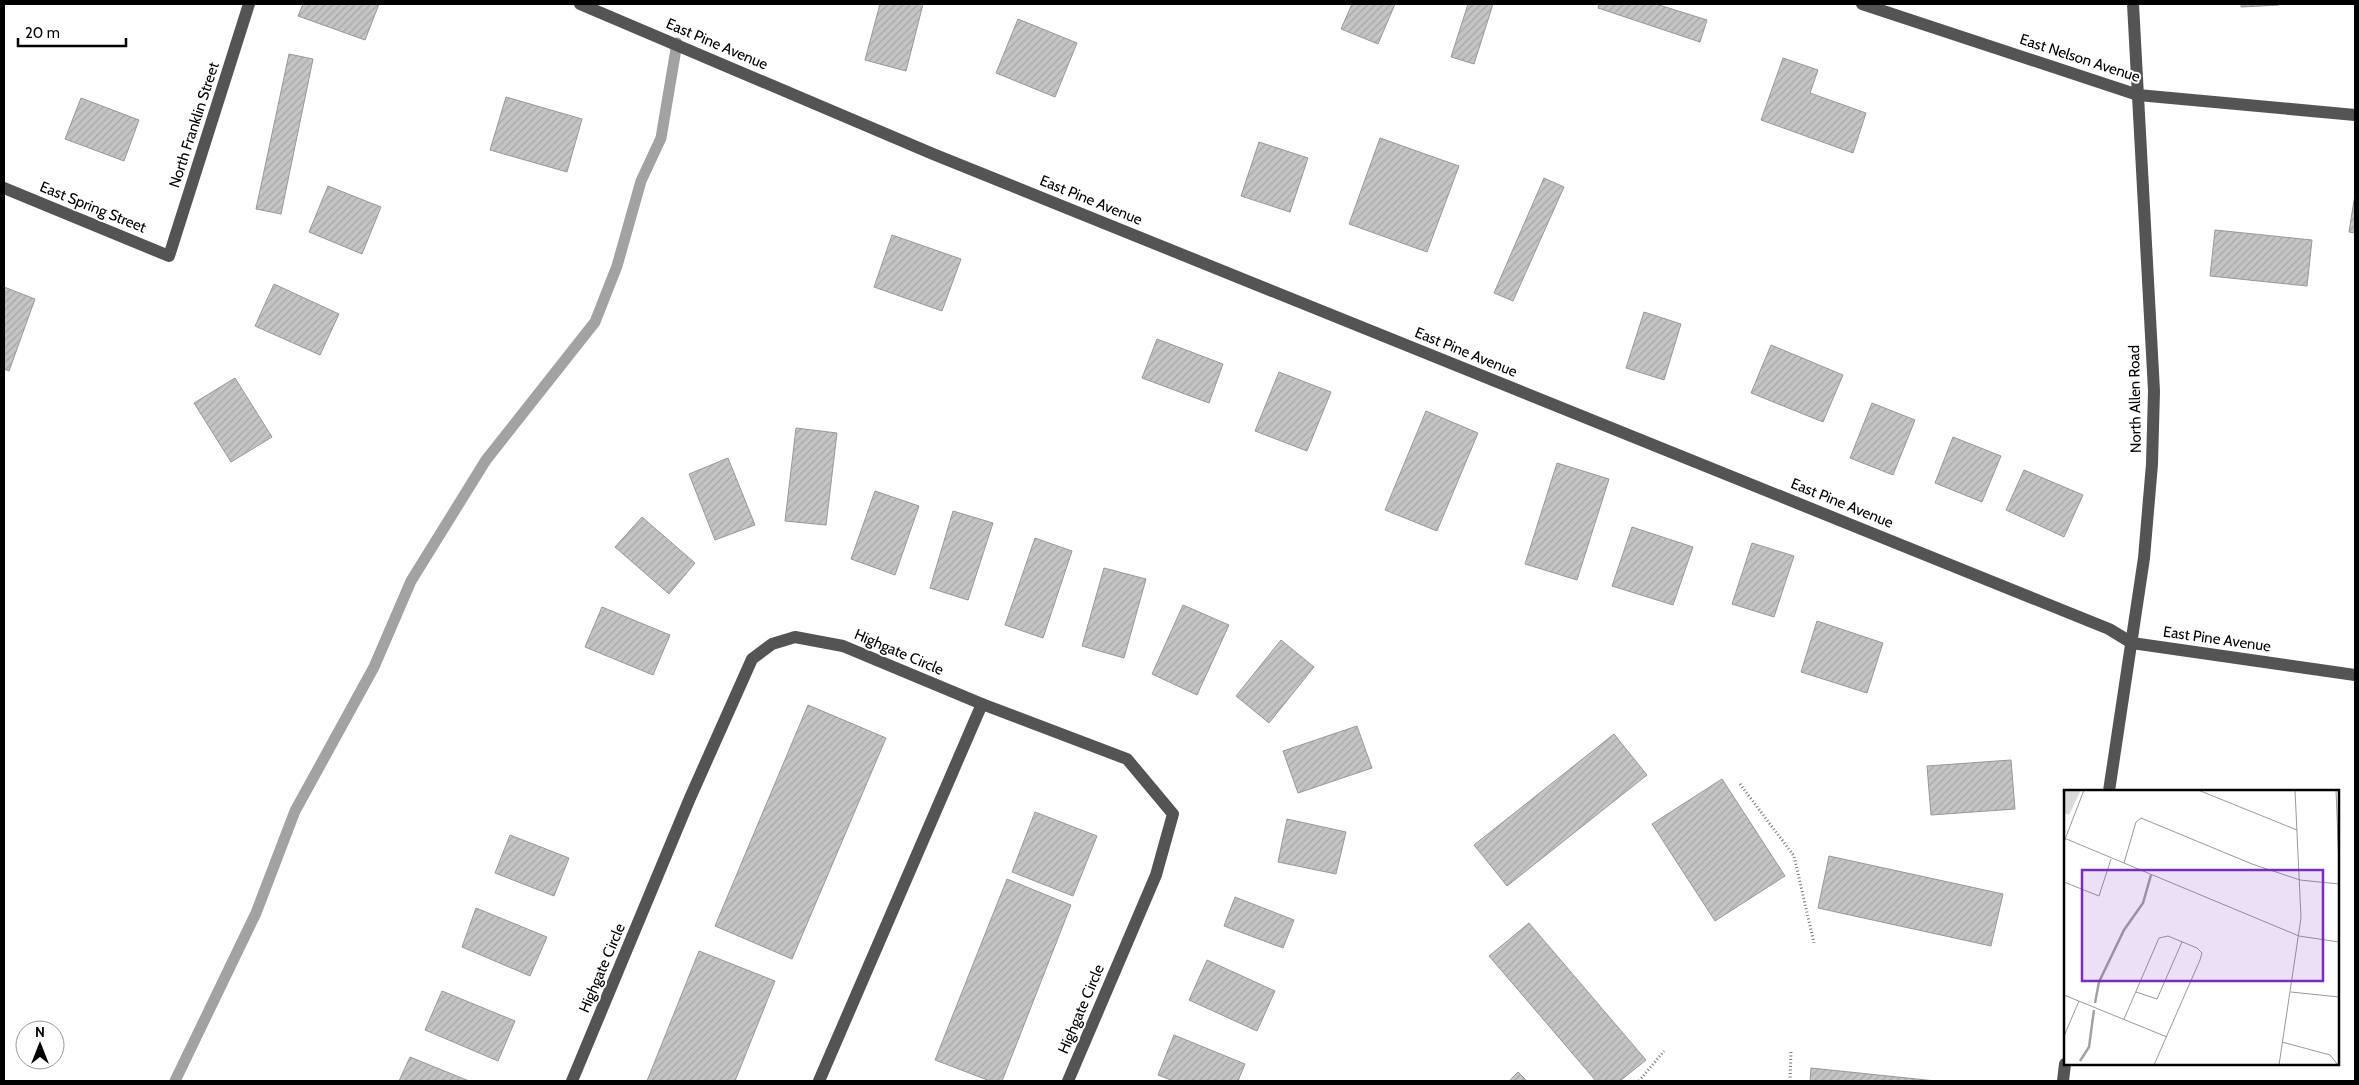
<svg xmlns="http://www.w3.org/2000/svg" width="2359" height="1085" viewBox="0 0 2359 1085" font-family="Cabin,sans-serif">
<style>
.lines{fill:none;stroke-linecap:round;stroke-linejoin:round}
.stream{stroke:#a2a2a2;stroke-width:11}
.building{fill:url(#building-hatch);stroke:#989898}
.path{stroke:#767676;stroke-width:3;stroke-dasharray:1 2.5;stroke-linecap:butt}
.minor{stroke:#545454;stroke-width:12}
.labels{text-anchor:middle;stroke-width:4;stroke-linejoin:round;paint-order:stroke}
.street-label{font-size:15px;fill:#000;stroke:#fff}
.inset-river{fill:none;stroke:#a2a2a2;stroke-width:2.5}
.inset-road{fill:none;stroke:#999;stroke-width:1}
.view{fill:#7b2cbf;fill-opacity:0.15;stroke:#7b2cbf;stroke-width:2.5}
.inset-edge{fill:none;stroke:#000;stroke-width:2.5}
</style>
<defs>
<pattern id="building-hatch" width="6" height="6" patternUnits="userSpaceOnUse" patternTransform="scale(1.25)"><rect width="6" height="6" fill="#c4c4c4"/><path d="M-1 1l2-2M0 6l6-6M5 7l2-2" fill="none" stroke="#a7a7a7"/></pattern>
</defs>
<rect width="100%" height="100%" fill="#fff"/>
<g class="lines">
<path class="stream" d="M175 1081 256 913 295 811 374 667 411 581 486 460 595 322 617 266 641 181 661 138 677 43"/>
</g>
<g class="building">
<path d="M303 4H379L365 40 298 16Z"/>
<path d="M880 4H923L906 71 865 60Z"/>
<path d="M1352 4H1395L1378 44 1341 29Z"/>
<path d="M1468 4H1493L1474 64 1451 57Z"/>
<path d="M1599 4H1656L1707 20 1700 42 1598 8Z"/>
<path d="M2241 4H2279V5L2241 7Z"/>
<path d="M1018 19 1077 43 1055 97 996 73Z"/>
<path d="M289 54 313 59 281 214 256 209Z"/>
<path d="M1783 58 1818 70 1810 93 1866 113 1853 153 1761 120Z"/>
<path d="M506 97 582 119 567 172 490 150Z"/>
<path d="M81 98 139 120 124 161 65 139Z"/>
<path d="M1380 138 1459 166 1427 252 1349 224Z"/>
<path d="M1259 142 1308 158 1290 212 1241 196Z"/>
<path d="M1544 178 1564 187 1513 301 1494 293Z"/>
<path d="M328 186 381 207 362 254 309 232Z"/>
<path d="M2355 194V233L2349 232Z"/>
<path d="M2215 230 2312 240 2307 286 2210 276Z"/>
<path d="M892 235 961 259 942 311 874 287Z"/>
<path d="M274 284 339 314 320 355 255 326Z"/>
<path d="M4 287 35 299 9 371 4 369Z"/>
<path d="M1644 312 1681 324 1664 380 1626 368Z"/>
<path d="M1157 339 1223 364 1209 403 1142 378Z"/>
<path d="M1771 345 1843 375 1823 422 1751 393Z"/>
<path d="M1279 372 1331 392 1307 451 1255 431Z"/>
<path d="M235 378 272 437 231 462 194 403Z"/>
<path d="M1872 403 1915 420 1893 475 1850 458Z"/>
<path d="M1426 411 1478 433 1437 531 1385 510Z"/>
<path d="M796 428 837 433 826 525 785 521Z"/>
<path d="M1953 437 2001 456 1982 502 1935 483Z"/>
<path d="M728 458 755 525 715 540 689 474Z"/>
<path d="M1557 463 1609 479 1577 580 1525 564Z"/>
<path d="M2024 470 2083 495 2064 537 2006 510Z"/>
<path d="M875 491 919 506 895 575 851 559Z"/>
<path d="M953 511 993 523 968 600 930 588Z"/>
<path d="M642 517 695 563 669 594 615 547Z"/>
<path d="M1632 527 1693 547 1673 605 1612 586Z"/>
<path d="M1035 538 1072 551 1043 638 1005 625Z"/>
<path d="M1752 543 1794 556 1774 617 1732 604Z"/>
<path d="M1104 568 1146 579 1124 658 1082 646Z"/>
<path d="M1183 605 1229 625 1197 695 1152 674Z"/>
<path d="M602 607 670 635 653 675 585 647Z"/>
<path d="M1817 621 1883 643 1867 693 1801 672Z"/>
<path d="M1281 640 1314 667 1269 723 1236 696Z"/>
<path d="M808 705 886 738 792 959 715 926Z"/>
<path d="M1357 726 1372 768 1298 793 1283 751Z"/>
<path d="M1614 734 1647 775 1507 886 1474 845Z"/>
<path d="M2011 760 2015 809 1931 815 1927 766Z"/>
<path d="M1722 779 1785 876 1715 921 1652 824Z"/>
<path d="M1035 812 1097 836 1073 896 1012 872Z"/>
<path d="M1287 819 1346 832 1336 874 1278 862Z"/>
<path d="M510 835 569 858 554 896 495 873Z"/>
<path d="M1829 856 2003 894 1991 946 1818 908Z"/>
<path d="M1007 879 1071 905 1002 1081H990L935 1060Z"/>
<path d="M1235 897 1294 920 1283 948 1224 926Z"/>
<path d="M476 908 547 937 530 976 462 947Z"/>
<path d="M1529 923 1646 1060 1620 1081H1596L1489 956Z"/>
<path d="M699 951 775 981 735 1081H647Z"/>
<path d="M1207 960 1275 991 1257 1031 1189 1000Z"/>
<path d="M442 991 515 1021 498 1061 425 1030Z"/>
<path d="M1174 1035 1245 1064 1238 1081H1173L1158 1075Z"/>
<path d="M410 1057 469 1081H399Z"/>
<path d="M1811 1068 1936 1081H1810Z"/>
<path d="M1518 1072 1527 1081H1509Z"/>
</g>
<g class="lines">
<g class="path">
<path d="M1740 784 1794 856 1814 943"/>
<path d="M1639 1081 1664 1051"/>
<path d="M1790 1081 1791 1051"/>
</g>
<g class="minor">
<path d="M580 4 933 154 2109 629 2132 643 2355 675"/>
<path d="M1862 4 2138 95 2355 115"/>
<path d="M4 188 169 256 249 4"/>
<path d="M2109 791 2144 558 2152 464 2154 391 2133 4"/>
<path d="M572 1081 690 798 752 659 772 644 795 637 843 646 982 704 1127 759 1173 814 1156 875 1068 1081"/>
<path d="M819 1081 982 704"/>
<path d="M2063 1081 2065 1064"/>
</g>
</g>
<g class="labels">
<g class="street-label">
<text transform="translate(717 44) rotate(23)" y="5">East Pine Avenue</text>
<text transform="translate(2080 58) rotate(18)" y="5">East Nelson Avenue</text>
<text transform="translate(194 125) rotate(-72)" y="5">North Franklin Street</text>
<text transform="translate(1091 200) rotate(22)" y="5">East Pine Avenue</text>
<text transform="translate(93 207) rotate(22)" y="5">East Spring Street</text>
<text transform="translate(1466 352) rotate(22)" y="5">East Pine Avenue</text>
<text transform="translate(2135 399) rotate(-91)" y="5">North Allen Road</text>
<text transform="translate(1842 503) rotate(22)" y="5">East Pine Avenue</text>
<text transform="translate(2217 639) rotate(8)" y="5">East Pine Avenue</text>
<text transform="translate(899 652) rotate(23)" y="5">Highgate Circle</text>
<text transform="translate(602 968) rotate(-67)" y="5">Highgate Circle</text>
<text transform="translate(1081 1009) rotate(-67)" y="5">Highgate Circle</text>
</g>
</g>
<g transform="translate(2064 790)">
<rect width="275" height="275" fill="#fff"/>
<path d="M0 0H17L5 25 0 23Z" fill="#dbdbdb"/>
<path class="inset-river" d="M31 213 35 192 60 140 79 113 87 85M16 271 25 257 30 220"/>
<path class="inset-road" d="M134 0 233 40M272 0 275 75M0 48 235 146 275 152M0 52 20 0M60 73 72 32 77 28 188 74 236 90 275 94M0 92 35 106 47 69M72 202 93 209 118 152M227 202 275 207M0 205 103 247M60 229 95 148 104 146 133 158 138 163 136 170 90 275M0 246 15 211M218 252 266 265 274 275M215 275 237 128 231 0"/>
<path class="view" d="M18 80H259V191H18Z"/>
<rect width="275" height="275" class="inset-edge"/>
</g>
<rect width="2359" height="1085" fill="none" stroke="#000000" stroke-width="10"/>
<g transform="translate(40 1045)"><circle r="24" fill="#ffffff" stroke="#999999"/>
<path d="M0-4L9 19L0 12L-9 19Z" fill="#000000"/>
<text y="-8" font-size="14" font-weight="bold" text-anchor="middle" fill="#000000">N</text>
</g>
<path d="M18 38v8h108v-8" fill="none" stroke="#000000" stroke-width="2.5"/>
<text x="25" y="38" font-size="15" fill="#000000" stroke="#ffffff" stroke-width="4" paint-order="stroke">20 m</text>
</svg>
